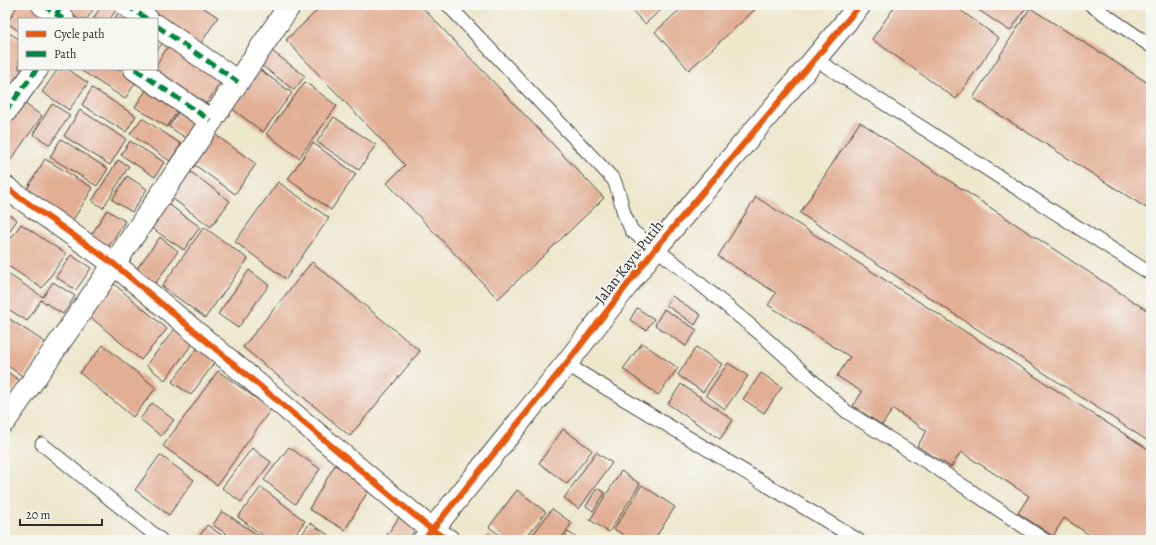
<svg xmlns="http://www.w3.org/2000/svg" width="1156" height="545" viewBox="0 0 1156 545" font-family="Alegreya,serif">
<style>
.building{fill:#e2af95}
.lines{fill:none;stroke-linecap:round;stroke-linejoin:round}
.lane-casing{stroke:#484743;stroke-width:15}
.street-casing{stroke:#484743;stroke-width:24}
.lane{stroke:#fff;stroke-width:13}
.street{stroke:#fff;stroke-width:22}
.quiet{stroke:#00873e;stroke-width:5;stroke-dasharray:10 5;stroke-linecap:butt}
.cycleway-casing{stroke:#f6f6f2;stroke-width:8}
.cycleway{stroke:#e8590c;stroke-width:6}
.labels{text-anchor:middle;stroke-width:4;stroke-linejoin:round;paint-order:stroke}
.street-label{font-size:15px;fill:#2b2b2b;stroke:#f6f6f2}
</style>
<rect width="100%" height="100%" fill="#f6f6f2"/>
<filter id="ink" filterUnits="userSpaceOnUse"><feTurbulence type="fractalNoise" baseFrequency=".025" numOctaves="2"/><feDisplacementMap in="SourceGraphic" scale="8" xChannelSelector="R" yChannelSelector="G"/><feConvolveMatrix kernelMatrix="1 2 1 2 8 2 1 2 1" color-interpolation-filters="sRGB"/></filter>
<filter id="wash" filterUnits="userSpaceOnUse"><feTurbulence type="fractalNoise" baseFrequency=".012" numOctaves="4" result="noise"/><feDisplacementMap in="SourceGraphic" scale="16" xChannelSelector="R" yChannelSelector="G"/><feGaussianBlur stdDeviation="0.9" result="paint"/><feColorMatrix in="noise" values="0 0 0 0 0 0 0 0 0 0 0 0 0 0 0 0 0 1.4 0 .05"/><feComposite in="paint" operator="in"/></filter>
<g filter="url(#wash)">
<rect width="100%" height="100%" fill="#ede7cc"/>
<g id="blocks">
<g class="building">
<path d="M18 5H33L54 19H19V31L7 23Z"/>
<path d="M74 5H96L87 19H79L69 13Z"/>
<path d="M102 5H115L118 7 110 19H93Z"/>
<path d="M154 5H199L218 17 199 46 148 14Z"/>
<path d="M323 5H420L604 198 498 299 387 183 405 165 286 40Z"/>
<path d="M627 5H666L645 24Z"/>
<path d="M685 5H760L689 70 655 32Z"/>
<path d="M896 5H953L999 38 956 99 872 39Z"/>
<path d="M971 5H1028L1010 31Z"/>
<path d="M122 8 138 19H114Z"/>
<path d="M1030 8 1151 85V211L973 98Z"/>
<path d="M157 32 166 38 157 51Z"/>
<path d="M9 33 19 39V69H29L5 103V39Z"/>
<path d="M172 41 224 77 204 107 153 69H157V63Z"/>
<path d="M272 51 305 76 294 90 261 65Z"/>
<path d="M58 69H68L88 83 69 110 42 92Z"/>
<path d="M79 69H126L139 77 125 99Z"/>
<path d="M259 69 292 93 263 132 231 108Z"/>
<path d="M305 82 337 106 299 158 266 134Z"/>
<path d="M150 84 182 104 167 127 135 107Z"/>
<path d="M92 88 136 116 126 132 82 105Z"/>
<path d="M18 99 42 116 5 168V117Z"/>
<path d="M52 104 70 115 50 145 33 134Z"/>
<path d="M183 105 202 117 188 139 169 127Z"/>
<path d="M80 110 126 139 110 165 64 136Z"/>
<path d="M334 117 376 145 359 170 317 142Z"/>
<path d="M142 118 181 144 170 161 130 134Z"/>
<path d="M860 122 1151 313V443L800 213Z"/>
<path d="M213 133 256 164 235 194 192 163Z"/>
<path d="M61 139 108 169 97 186 50 157Z"/>
<path d="M130 141 164 162 155 177 121 155Z"/>
<path d="M313 143 356 174 331 210 288 179Z"/>
<path d="M45 159 93 188 71 223 24 194Z"/>
<path d="M118 160 129 166 103 208 92 201Z"/>
<path d="M188 170 230 201 211 227 169 196Z"/>
<path d="M127 176 147 189 132 212 112 200Z"/>
<path d="M278 182 329 218 286 279 235 242Z"/>
<path d="M756 197 1151 451V540H1097L1064 518 1053 536 1018 513 1029 496 961 452 951 467 917 446 927 431 893 409 882 425 853 406 862 392 837 376 850 357 768 305 776 293 718 256Z"/>
<path d="M164 201 200 227 184 250 147 225Z"/>
<path d="M107 210 125 221 105 252 88 240Z"/>
<path d="M5 212 17 220 5 238Z"/>
<path d="M21 224 66 254 42 288 5 264V247Z"/>
<path d="M204 227 248 259 205 318 162 286Z"/>
<path d="M160 237 178 251 155 284 136 270Z"/>
<path d="M71 255 91 268 76 290 56 277Z"/>
<path d="M312 262 420 351 350 436 243 347Z"/>
<path d="M249 270 269 285 238 328 218 314Z"/>
<path d="M5 272 43 297 53 282 75 296 63 314 41 300 27 321 5 307Z"/>
<path d="M114 284 167 329 141 360 88 315Z"/>
<path d="M672 296 701 315 695 325 666 305Z"/>
<path d="M637 308 654 319 646 330 630 320Z"/>
<path d="M664 309 697 330 686 346 655 325Z"/>
<path d="M5 316 46 343 24 377 5 364Z"/>
<path d="M175 329 193 343 165 380 146 365Z"/>
<path d="M642 343 678 368 658 395 623 369Z"/>
<path d="M103 345 156 388 133 417 80 373Z"/>
<path d="M199 346 217 359 191 395 172 382Z"/>
<path d="M696 347 722 364 703 392 678 375Z"/>
<path d="M728 363 748 376 725 409 706 395Z"/>
<path d="M5 370 20 381 5 402Z"/>
<path d="M218 371 271 409 217 485 163 446Z"/>
<path d="M761 373 782 387 764 413 743 399Z"/>
<path d="M681 384 733 420 720 439 668 404Z"/>
<path d="M152 403 174 420 161 436 140 419Z"/>
<path d="M563 429 592 450 567 484 539 463Z"/>
<path d="M289 447 320 469 295 504 264 480Z"/>
<path d="M252 448 271 462 241 502 222 488Z"/>
<path d="M596 452 612 463 579 509 564 498Z"/>
<path d="M160 455 194 480 169 515 135 490Z"/>
<path d="M335 465 371 486 345 530 309 509Z"/>
<path d="M621 471 640 484 609 532 590 520Z"/>
<path d="M642 485 675 507 654 540H631L614 529Z"/>
<path d="M261 487 305 521 291 540H269L238 517Z"/>
<path d="M597 488 605 493 593 511 586 506Z"/>
<path d="M517 490 546 512 524 540H506L489 527Z"/>
<path d="M552 509 572 523 560 540H529Z"/>
<path d="M222 511 265 540H236L213 525Z"/>
<path d="M400 516 416 528 408 540H394L387 535Z"/>
<path d="M310 523 330 536 327 540H298Z"/>
<path d="M207 525 229 540H197Z"/>
<path d="M568 532 580 540H562Z"/>
<path d="M488 534 497 540H484Z"/>
</g>
</g>
</g>
<g filter="url(#ink)">
<use href="#blocks" fill-opacity="0" stroke="#484743" stroke-width="1"/>
<g class="lines">
<g class="lane-casing">
<g id="lane">
<path d="M448 5 614 180 619 194 624 214 632 231 681 268 763 336 847 412 941 471 1044 540"/>
<path d="M1091 5 1151 46"/>
<path d="M815 59 1151 274"/>
<path d="M566 364 858 540"/>
<path d="M42 444 161 540"/>
</g>
</g>
<g class="street-casing">
<g id="street">
<path d="M43 5 63 19"/>
<path d="M126 5 147 19"/>
<path d="M157 26 238 82"/>
<path d="M135 69 211 121"/>
<path d="M5 112 37 69"/>
<path d="M5 187 114 264 432 530 448 540"/>
<path d="M5 421 114 264 290 5"/>
<path d="M424 540 566 364 655 249 815 59 860 5"/>
</g>
</g>
<use href="#lane" class="lane"/>
<use href="#street" class="street"/>
<g class="quiet">
<path d="M43 5 63 19"/>
<path d="M126 5 147 19"/>
<path d="M56 14 63 5"/>
<path d="M157 26 238 82"/>
<path d="M135 69 211 121"/>
<path d="M5 112 37 69"/>
</g>
<g class="cycleway-casing">
<g id="cycleway">
<path d="M5 187 114 264 432 530 448 540"/>
<path d="M424 540 566 364 655 249 815 59 860 5"/>
</g>
</g>
<use href="#cycleway" class="cycleway"/>
</g>
</g>
<g class="labels">
<g class="street-label">
<text transform="translate(629 262) rotate(-52)" y="5">Jalan Kayu Putih</text>
</g>
</g>
<rect width="1156" height="545" fill="none" stroke="#f6f6f2" stroke-width="20"/>
<rect x="18" y="18" width="140" height="52" fill="#f6f6f2" stroke="#a5a5a2"/>
<rect x="26" y="31" width="20" height="6" fill="#e8590c" stroke="#a5a5a2"/>
<text x="54" y="38" font-size="12" fill="#2b2b2b">Cycle path</text>
<rect x="26" y="51" width="20" height="6" fill="#00873e" stroke="#a5a5a2"/>
<text x="54" y="58" font-size="12" fill="#2b2b2b">Path</text>
<path d="M20 519v6h82v-6" fill="none" stroke="#2b2b2b" stroke-width="2"/>
<text x="26" y="519" font-size="12" fill="#2b2b2b" stroke="#f6f6f2" stroke-width="3" paint-order="stroke">20 m</text>
</svg>
